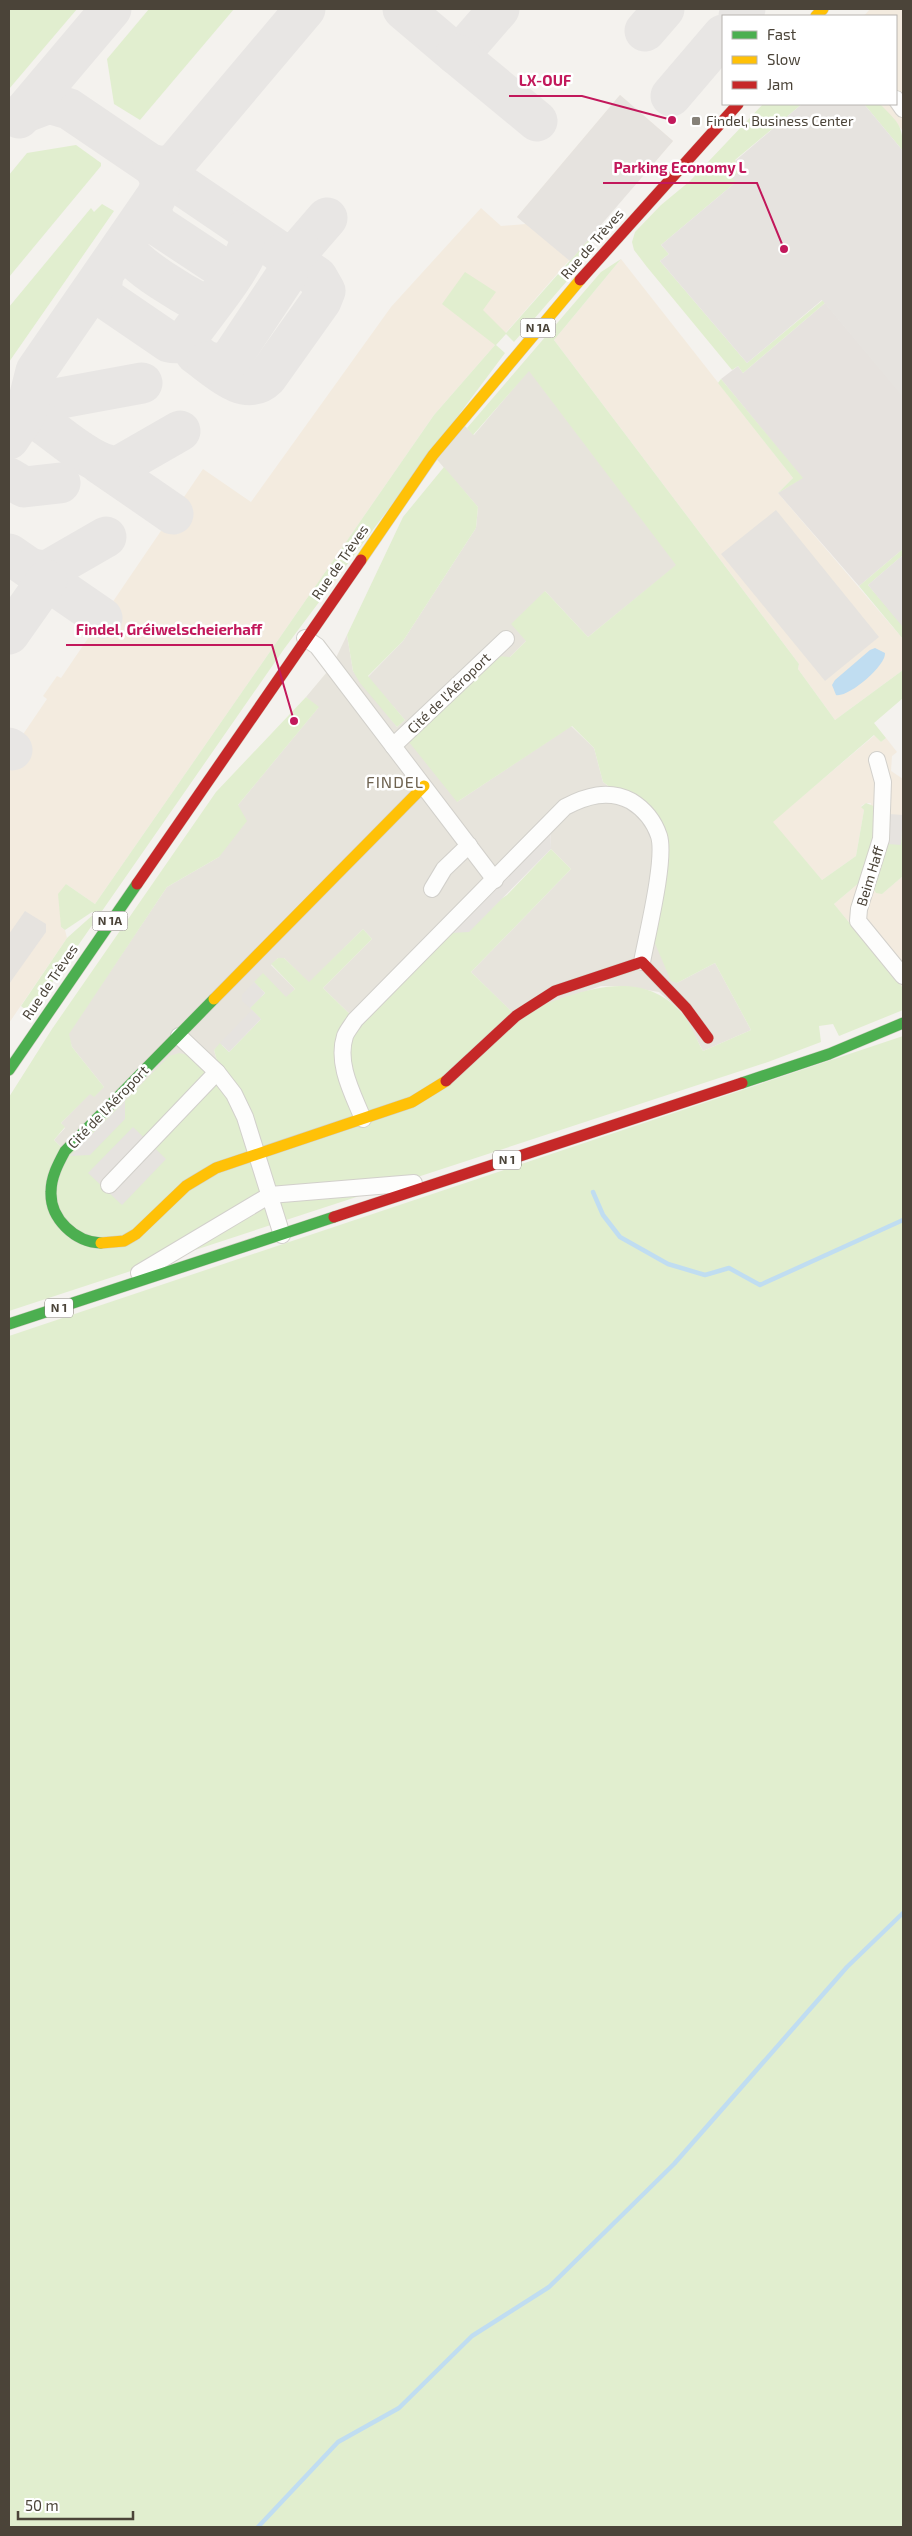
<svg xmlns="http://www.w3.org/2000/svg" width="912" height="2536" viewBox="0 0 912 2536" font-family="'Exo 2',sans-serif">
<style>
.residential{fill:#e7e4dc}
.commercial{fill:#f3ebdf}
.industrial{fill:#e6e2de}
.green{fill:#e1eecf}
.parking{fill:#e6e3df}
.water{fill:#c0ddf1}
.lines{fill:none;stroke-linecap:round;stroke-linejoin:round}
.stream{stroke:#c0ddf1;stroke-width:4.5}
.taxiway{stroke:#e8e6e4;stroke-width:41}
.street-casing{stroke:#d2d0cb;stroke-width:18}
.fast-casing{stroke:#d3cfc5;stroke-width:12}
.slow-casing{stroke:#d3cfc5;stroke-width:12}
.jam-casing{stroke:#d3cfc5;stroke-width:12}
.street{stroke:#fdfdfc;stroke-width:16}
.fast{stroke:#4caf50;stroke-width:11}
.slow{stroke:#ffc107;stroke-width:11}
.jam{stroke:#c62828;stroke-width:11}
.poi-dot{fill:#868178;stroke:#fff;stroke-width:2}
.labels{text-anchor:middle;stroke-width:5;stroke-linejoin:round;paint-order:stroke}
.shield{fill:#fff;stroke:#817c74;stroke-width:1}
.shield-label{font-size:12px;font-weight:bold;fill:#4b4439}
.poi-label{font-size:14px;fill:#4b4439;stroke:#fff;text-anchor:start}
.street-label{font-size:14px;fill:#4b4439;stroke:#fff}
.quarter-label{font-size:16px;letter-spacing:1px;fill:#6e6250;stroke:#fff}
.leader{fill:none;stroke:#c2185b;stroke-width:2}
.callout-dot{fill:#c2185b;stroke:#fff;stroke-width:2}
.callout-label{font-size:15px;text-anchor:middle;font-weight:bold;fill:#c2185b;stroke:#fff;stroke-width:5;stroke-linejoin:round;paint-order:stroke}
</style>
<rect width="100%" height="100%" fill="#f4f2ee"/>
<path class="residential" d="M529 370 677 565 588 637 545 591 526 641 510 657 457 802 571 726 594 748 603 782 652 820 677 983 715 963 751 1030 703 1051 682 1012 659 992 623 986H601L516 1016 471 972 571 869 551 849 550 824 361 1025 323 988 372 939 363 929 309 983 284 958H278L271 965 295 989 286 998 262 974 261 1019 214 1050 217 1061 65 1151 54 1140 65 1128 61 1123 90 1093 104 1087 72 1047 68 1034 167 887 219 857 238 805 318 708 306 697 332 666 347 635 353 671 397 727 405 720 368 677 403 641 476 528 478 507 433 455 461 422 474 435Z"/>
<g class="commercial">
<path d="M870 9H903V131L880 104H896V16H864Z"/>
<path d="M620 95 673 141 434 415 95 904 66 884 61 927 65 930 67 938 9 1023V755L47 699 43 696 57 676 61 678 203 469 251 502 391 307 481 208 501 226 526 224 517 217Z"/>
<path d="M621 259 793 478 778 493 903 639V670L835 720 798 669 799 664 554 340Z"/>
<path d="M875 735 881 742 886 738 897 752 892 756 891 771 903 779 901 845 882 894 903 876V988L834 904 860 882 871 803H866L861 806 864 810 856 856 822 880 772 822Z"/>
</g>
<path class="industrial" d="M825 303 903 396V549L859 586 778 493 802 478 721 379 738 366 743 373Z"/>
<g class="green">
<path d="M9 9H77L9 89Z"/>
<path d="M149 9H234L140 120 114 104 107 59Z"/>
<path d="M763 104H802L735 160 742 169 736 182 661 245 669 254 660 261 747 363 829 295 825 303 743 373 738 366 732 370 647 267 634 250 632 242 635 232 661 205 690 181Z"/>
<path d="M864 104H880C898 123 903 124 903 151Z"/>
<path d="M76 145 101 163V166L9 277V175L27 153Z"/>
<path d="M102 204 114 211 9 362V307L91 208 94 212Z"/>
<path d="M589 239 593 251 514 342 506 334 496 345 505 353 284 649 36 1006 32 1001 26 1010 21 1006 67 938 95 913 92 912 65 930 61 927 58 894 66 884 95 904 434 415 495 345 442 304 465 272 496 292 483 310 506 333Z"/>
<path d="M621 259 554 340 799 664 798 669 835 720 903 670V698L874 723 886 738 881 742 874 735 773 822 822 880 856 856 864 810 861 807 866 803 876 807 875 835 860 882 834 904 903 988V1010L839 1036 833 1024 819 1026 821 1042 768 1062 9 1311V1097L52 1029 216 792 306 697 319 707 238 805 247 821 219 857 167 887 69 1034 72 1047 104 1087 94 1097 90 1094 61 1123 65 1127 54 1140 65 1151 125 1101 169 1056 179 1053 217 1061 214 1050 220 1043 229 1052 261 1019 250 1008 265 993 254 982 263 973 286 997 295 989 271 964 278 958H284L309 982 363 929 372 939 323 988 361 1025 451 933 507 895 551 849 571 869 471 972 515 1015C568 997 634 962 680 1011 690 1021 696 1039 703 1051L751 1030 715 963 677 983 671 981 648 927 659 838 624 798 603 782 594 748 572 726 457 802 409 742 497 656 510 657 526 641 511 624 545 591 588 637 676 565 529 371 473 435 467 428 601 272Z"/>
<path d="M721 379 803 478 778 493 793 478 718 383Z"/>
<path d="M444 467 478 507 476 528 403 641 368 676 405 720 397 727 360 683 353 671 347 635 403 517Z"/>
<path d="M903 549V555L868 585 903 626V639L859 586Z"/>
<path d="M903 803V876L882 894 876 893 873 888 888 844H901Z"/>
<path d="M903 1036V2527H9V1336Z"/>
</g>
<g class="parking">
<path d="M620 95 673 141 570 261 517 217Z"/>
<path d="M802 104H864L903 151V397L822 300 747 363 660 261 669 254 661 245 736 182 732 178 742 169 735 161Z"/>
<path d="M776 510 879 637 825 681 721 554Z"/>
<path d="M903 555V626H902L868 585Z"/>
<path d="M889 814 903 815 901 845 888 844Z"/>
<path d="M550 823 551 849 469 932 451 933Z"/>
<path d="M25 911 46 924V932L9 984V934Z"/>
<path d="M254 982 265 993 250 1008 242 1001V995Z"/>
<path d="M252 1010 261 1019 229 1052 220 1043Z"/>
<path d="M125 1101V1119L90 1155 70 1156Z"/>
<path d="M133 1127 166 1159 122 1205 88 1173Z"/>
</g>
<path class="water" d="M875 648 885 653C886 666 848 698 836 695L832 685 835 680 870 650Z"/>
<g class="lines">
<g class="stream">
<path d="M593 1192 603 1215 620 1237 668 1264 705 1275 729 1268 760 1285 903 1220"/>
<path d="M258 2527 338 2442 399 2408 472 2336 549 2287 674 2164 847 1967 903 1913"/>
</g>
<g class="taxiway">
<path d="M403 9 456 54H460L499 9"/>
<path d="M739 16 745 9"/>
<path d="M645 31 664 9"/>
<path d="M456 54 537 121"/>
<path d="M671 96 723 35"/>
<path d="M23 113 49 103 69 109 246 229"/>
<path d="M19 118 111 9"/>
<path d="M153 165 165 167 176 162 305 9"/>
<path d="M153 202 151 212 157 225 222 268 237 266"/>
<path d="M129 237C127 243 126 247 129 252 135 266 185 295 200 303L214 300"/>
<path d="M302 247 327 218"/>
<path d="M103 275 101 290 106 299 169 342C178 344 185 342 190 334 210 306 240 272 251 241L246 229 317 277 325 291 321 301 267 377C245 399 216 368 196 354L191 347 190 334"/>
<path d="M207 362 221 364 232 357 287 274 288 263 282 254 296 252 300 249"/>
<path d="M25 415 39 402 142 383"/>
<path d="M42 423C62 437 95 468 119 466L180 431"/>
<path d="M9 439 25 415 36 371 156 197C163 184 160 177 153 165"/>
<path d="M99 463 173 514"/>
<path d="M9 478 24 487 60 483"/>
<path d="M9 554 102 618"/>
<path d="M31 569 47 571 106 537"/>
<path d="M9 634 47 580"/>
<path d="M9 748 12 750"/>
</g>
<g class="street-casing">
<g id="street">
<path d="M896 99 903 109"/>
<path d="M305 638 317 646 495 880"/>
<path d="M393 746 506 639"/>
<path d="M877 760 883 782 881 839 859 909 858 921 903 976"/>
<path d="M432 889 444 869 469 845"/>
<path d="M179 1036 217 1072 234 1094 245 1117 282 1235"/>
<path d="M363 1119C353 1094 336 1064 345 1036 347 1031 352 1025 355 1020L565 807C586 796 608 789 631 801 644 809 654 821 659 836 666 859 647 935 642 962"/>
<path d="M109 1185 217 1072"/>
<path d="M139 1273 270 1195 414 1183"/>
</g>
</g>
<g class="fast-casing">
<g id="fast">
<path d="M9 1070 137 884"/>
<path d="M742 1083 829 1054 903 1023"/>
<path d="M101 1243C75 1242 50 1219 51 1192 51 1177 58 1164 65 1151L214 999"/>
<path d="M9 1324 334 1217"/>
</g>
</g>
<g class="slow-casing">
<g id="slow">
<path d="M816 16 823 9"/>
<path d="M361 560 433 455 580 280"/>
<path d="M214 999 424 786"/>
<path d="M101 1243 124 1241 136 1234 186 1186 216 1168 412 1102 446 1081"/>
</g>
</g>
<g class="jam-casing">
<g id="jam">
<path d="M580 280 738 104"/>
<path d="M137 884 361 560"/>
<path d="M446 1081 516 1016 555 991 642 962 686 1008 708 1038"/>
<path d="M334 1217 742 1083"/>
</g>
</g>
<use href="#street" class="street"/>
<use href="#fast" class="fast"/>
<use href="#slow" class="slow"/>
<use href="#jam" class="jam"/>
</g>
<rect class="poi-dot" x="691" y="116" width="10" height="10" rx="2.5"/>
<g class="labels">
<g class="shield">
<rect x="520.5" y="318.5" width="35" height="19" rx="4"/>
<rect x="92.5" y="911.5" width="35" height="19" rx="4"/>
<rect x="493" y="1150.5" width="28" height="19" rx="4"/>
<rect x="45" y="1298.5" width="28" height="19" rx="4"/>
</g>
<g class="shield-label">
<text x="538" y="332">N 1A</text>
<text x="110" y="925">N 1A</text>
<text x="507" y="1164">N 1</text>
<text x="59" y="1312">N 1</text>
</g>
<g class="poi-label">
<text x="706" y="126">Findel, Business Center</text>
</g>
<g class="street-label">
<text transform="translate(592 244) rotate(-49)" y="5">Rue de Trèves</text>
<text transform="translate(340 562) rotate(-55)" y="5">Rue de Trèves</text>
<text transform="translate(449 693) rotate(-44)" y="5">Cité de l'Aéroport</text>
<text transform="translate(870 876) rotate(-73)" y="5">Beim Haff</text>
<text transform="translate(50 982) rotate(-56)" y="5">Rue de Trèves</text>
<text transform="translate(108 1107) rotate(-46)" y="5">Cité de l'Aéroport</text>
</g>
<g class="quarter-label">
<text x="395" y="788">FINDEL</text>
</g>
</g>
<path class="leader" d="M672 120L582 96H509M784 249L757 183H603M294 721L272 645H66"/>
<g class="callout-dot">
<circle cx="672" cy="120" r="5"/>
<circle cx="784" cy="249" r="5"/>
<circle cx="294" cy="721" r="5"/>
</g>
<g class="callout-label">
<text x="545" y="86">LX-OUF</text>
<text x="680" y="173">Parking Economy L</text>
<text x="169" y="635">Findel, Gréiwelscheierhaff</text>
</g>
<rect width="912" height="2536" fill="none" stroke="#4b4439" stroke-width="20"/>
<rect x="722" y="15" width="175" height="90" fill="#ffffff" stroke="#b7b4b0"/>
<rect x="732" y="31" width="25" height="8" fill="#4caf50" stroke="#b7b4b0"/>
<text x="767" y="40" font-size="15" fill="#4b4439">Fast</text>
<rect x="732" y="56" width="25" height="8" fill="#ffc107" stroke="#b7b4b0"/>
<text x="767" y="65" font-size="15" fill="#4b4439">Slow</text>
<rect x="732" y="81" width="25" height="8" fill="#c62828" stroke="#b7b4b0"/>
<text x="767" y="90" font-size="15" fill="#4b4439">Jam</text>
<path d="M18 2511v8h115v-8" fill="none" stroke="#4b4439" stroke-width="2.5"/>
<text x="25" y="2511" font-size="15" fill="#4b4439" stroke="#ffffff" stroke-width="4" paint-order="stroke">50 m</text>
</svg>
